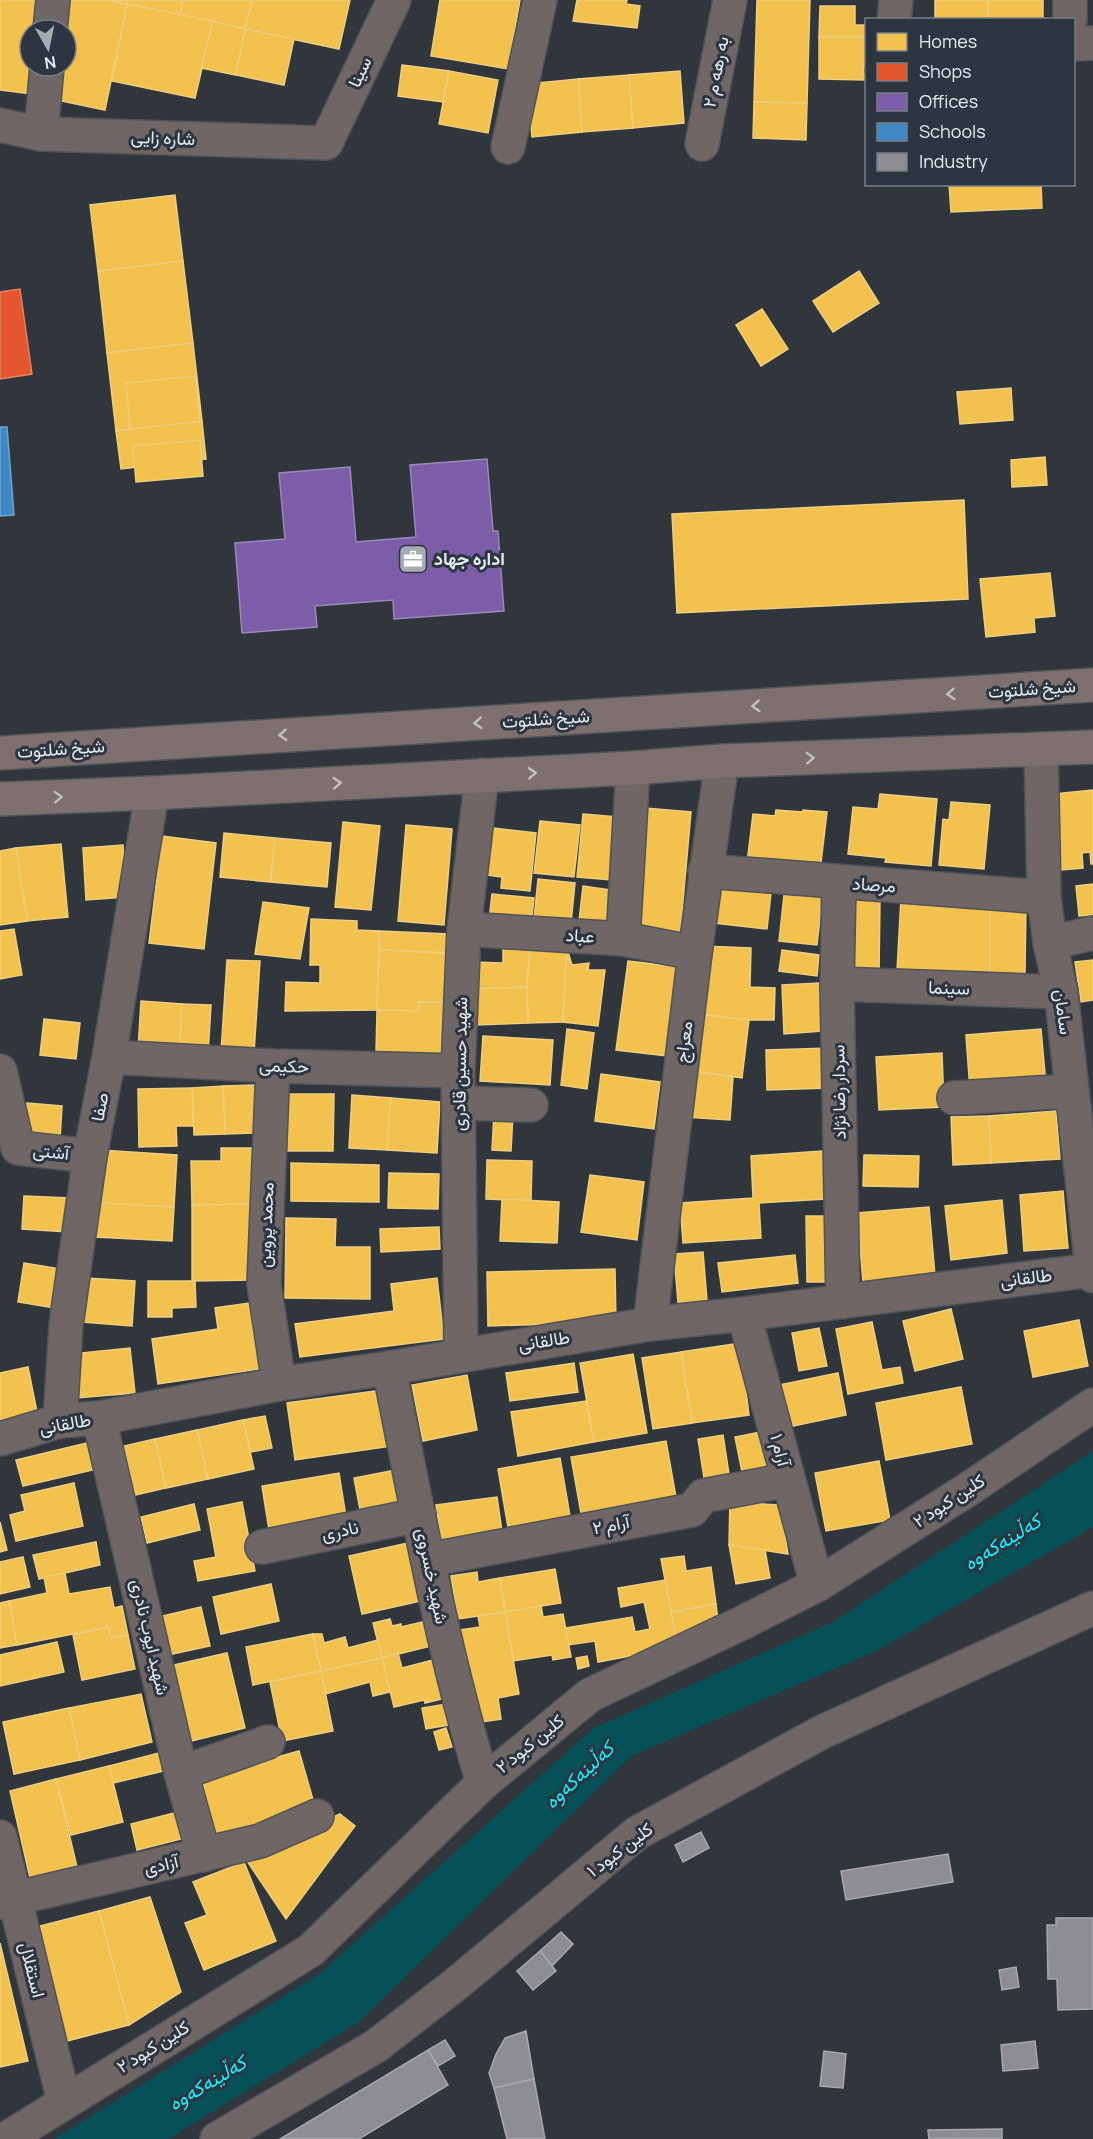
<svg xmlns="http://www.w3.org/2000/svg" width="1093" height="2139" viewBox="0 0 1093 2139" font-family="Manrope,Vazirmatn,sans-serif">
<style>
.water{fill:#065158}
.homes{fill:#f2c14e;stroke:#eece7f;stroke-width:1.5}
.shops{fill:#e4572e;stroke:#e48368;stroke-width:1.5}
.offices{fill:#7b5ea7;stroke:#9b88bd;stroke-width:1.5}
.schools{fill:#3f88c5;stroke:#71a6d2;stroke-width:1.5}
.industry{fill:#8d8d92;stroke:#a7a9ae;stroke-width:1.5}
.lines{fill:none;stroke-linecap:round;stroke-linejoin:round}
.minor-casing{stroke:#4f5358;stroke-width:36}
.tertiary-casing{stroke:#4f5358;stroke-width:36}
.secondary-casing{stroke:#4f5358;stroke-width:36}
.minor{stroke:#706665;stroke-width:33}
.tertiary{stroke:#706665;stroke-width:33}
.secondary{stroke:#7e706e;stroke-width:33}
.oneway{stroke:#c1c0c3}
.labels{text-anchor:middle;stroke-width:6;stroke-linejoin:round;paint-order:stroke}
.street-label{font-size:18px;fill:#e5ebf1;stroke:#2d3640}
.poi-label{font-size:18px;font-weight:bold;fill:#e5ebf1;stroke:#2d3640;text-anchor:start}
.water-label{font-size:20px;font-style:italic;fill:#19ecfd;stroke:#2d3640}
</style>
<rect width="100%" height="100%" fill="#31363c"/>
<path class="water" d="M1093 1451V1527L878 1650 631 1756 359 2022 168 2139H54L318 1975 594 1728 833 1622Z"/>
<g class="homes">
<path d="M0 0H43L39 30H30V66H34L31 94 0 90Z"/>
<path d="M68 0H109L127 4 105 110 47 98 54 66H66Z"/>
<path d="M109 0H128L127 4Z"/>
<path d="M128 0H183L180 15 127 4Z"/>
<path d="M183 0H252L245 29 180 15Z"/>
<path d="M252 0H350L339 49 245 29Z"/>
<path d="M440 0H520L508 69 431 56Z"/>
<path d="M577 0H627L626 4 640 6 637 28 573 21Z"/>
<path d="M757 0H810L807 103 754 102Z"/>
<rect x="935" y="0" width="53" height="18"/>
<rect x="988" y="0" width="55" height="20"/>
<path d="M127 4 213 21 195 98 112 81Z"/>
<path d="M820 6H855V25H866V37H819Z"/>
<path d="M213 21 245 29 236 75 201 68Z"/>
<path d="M245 29 294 39 284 85 236 75Z"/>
<path d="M819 37H866V65H864L863 74H866V80L819 79Z"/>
<path d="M402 65 449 71 443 102 398 96Z"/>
<path d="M449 71 498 80 488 133 439 124Z"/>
<path d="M680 71 684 123 633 128 629 75Z"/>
<path d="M629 75 633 128 582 132 578 79Z"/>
<path d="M578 79 582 132 532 137 527 84Z"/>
<path d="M754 102 807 103 806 140 753 138Z"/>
<path d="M949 184H1041L1042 208 951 212Z"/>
<path d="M175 195 183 261 98 271 90 205Z"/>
<path d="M183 261 193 343 107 353 98 271Z"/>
<path d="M859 271 879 303 833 332 813 301Z"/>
<path d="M762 309 788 349 761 366 736 325Z"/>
<path d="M193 343 202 421 116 431 107 353Z"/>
<path d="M196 376 201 436 131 443 126 383Z"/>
<path d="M1011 388 1013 420 960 424 957 392Z"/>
<path d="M202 421 206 459 121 469 116 431Z"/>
<path d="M200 440 203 476 136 482 133 446Z"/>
<path d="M1045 457 1047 485 1012 487 1011 460Z"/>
<path d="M964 500 968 599 677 613 672 514Z"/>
<path d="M1050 573 1055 616 1034 618 1035 632 986 637 980 579Z"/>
<path d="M1093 790V864H1091L1090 852 1082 853 1083 868 1061 870 1054 794Z"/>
<path d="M880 794 937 799 931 866 885 862 886 858 848 854 853 807 878 809Z"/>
<path d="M951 802 990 805 984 869 939 865 943 819 949 820Z"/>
<path d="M645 808 691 812 680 935 634 931Z"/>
<path d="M776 810 803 812V810L827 812 820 871 747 863 753 814 775 816Z"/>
<path d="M583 814 618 817 612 880 577 877Z"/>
<path d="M540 821 580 825 574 877 534 873Z"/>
<path d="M343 822 380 826 371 910 335 907Z"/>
<path d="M406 825 452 829 444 925 398 921Z"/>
<path d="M485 827 536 833 530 891 501 888 502 877 480 874Z"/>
<path d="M224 833 275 838 270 882 220 877Z"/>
<path d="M162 836 216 843 204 949 149 943Z"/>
<path d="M275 838 331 843 327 887 271 882Z"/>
<path d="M61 844 68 917 27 921 16 848Z"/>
<path d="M123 845 126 897 86 900 83 848Z"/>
<path d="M16 848 27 921 0 925V851Z"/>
<path d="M719 878 772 884 767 929 714 923Z"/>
<path d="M538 879 575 883 570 933 533 929Z"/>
<path d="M1093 884V915L1079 916 1076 886Z"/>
<path d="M583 886 610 890 606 925 579 921Z"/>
<path d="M785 886 823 890 817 945 779 941Z"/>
<path d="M492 894 534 898 531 924 489 920Z"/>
<path d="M847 898H880L879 975H846Z"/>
<path d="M901 898 990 901V973L897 971Z"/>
<path d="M990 901H1026L1025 973H990Z"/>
<path d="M263 902 309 908 300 959 255 954Z"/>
<path d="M311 919 357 921V930L379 931 377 1010 285 1011 286 982 320 983V965H310Z"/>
<path d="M14 929 22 975 0 979V931Z"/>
<path d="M379 931 450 934 449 953 379 950Z"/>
<path d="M503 946H530L527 987 475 989 473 962 503 963Z"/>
<path d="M530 946 567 949 563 1022 528 1023 527 987Z"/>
<path d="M703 946 751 948 750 987 775 988 774 1020H749L698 1014Z"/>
<path d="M567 949 572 965 589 963 588 970H605L598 1026 563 1022Z"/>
<path d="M379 950 449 953 451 1003 419 1002 418 1011 377 1010Z"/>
<path d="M782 950 819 955 817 976 779 971Z"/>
<path d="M227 960 260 961 254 1053 221 1052Z"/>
<path d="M1093 960V1000L1081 1002 1075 962Z"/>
<path d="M628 961 679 967 667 1056 616 1050Z"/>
<path d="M819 983 822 1031 784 1034 782 985Z"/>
<path d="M527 987 528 1023 476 1025 475 989Z"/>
<path d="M141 1001 182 1004 179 1052 138 1050Z"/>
<path d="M419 1002 451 1003 449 1056 376 1054 377 1010 418 1011Z"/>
<path d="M182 1004 211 1005 208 1054 179 1052Z"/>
<path d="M698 1014 749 1020 742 1078 691 1071Z"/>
<path d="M44 1019 80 1023 76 1059 40 1055Z"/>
<path d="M567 1029 594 1033 587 1089 561 1085Z"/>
<path d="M1041 1029 1046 1085 970 1091 966 1035Z"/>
<path d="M483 1036 553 1040 550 1085 480 1081Z"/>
<path d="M830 1048 831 1088 767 1090 766 1050Z"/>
<path d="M942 1053 944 1107 879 1110 876 1057Z"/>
<path d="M691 1071 733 1077 730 1120 685 1117Z"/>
<path d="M601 1074 660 1082 654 1129 595 1121Z"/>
<path d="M254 1085 256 1133 225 1134 223 1086Z"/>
<path d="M223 1086 225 1134 194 1135 192 1088Z"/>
<path d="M192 1088 193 1126H176L177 1146 139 1147 138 1089Z"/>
<path d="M281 1094H334L333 1151H281Z"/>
<path d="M352 1095 391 1098 387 1150 349 1148Z"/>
<path d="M391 1098 440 1102 437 1153 387 1150Z"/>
<path d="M27 1103 62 1106 60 1139 25 1137Z"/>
<path d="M1056 1111 1060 1159 991 1163 989 1116Z"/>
<path d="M494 1113 513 1114 511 1151 492 1150Z"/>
<path d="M989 1116 991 1163 953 1165 951 1117Z"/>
<path d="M221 1148H255L256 1204 192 1205 191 1161H221Z"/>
<path d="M100 1150 177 1155 174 1207 97 1203Z"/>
<path d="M822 1151 826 1199 759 1203 761 1238 683 1243 680 1203 753 1198 751 1156Z"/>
<path d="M864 1155 919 1156 918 1187 863 1186Z"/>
<path d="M487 1160 532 1161 531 1201 486 1199Z"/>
<path d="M291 1163 379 1165V1202L291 1201Z"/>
<path d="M389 1173 439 1174 438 1209 388 1208Z"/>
<path d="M590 1175 644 1182 637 1240 581 1232Z"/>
<path d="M1063 1191 1068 1248 1024 1251 1020 1195Z"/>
<path d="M24 1196 70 1198 68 1232 22 1229Z"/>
<path d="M502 1199 559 1202 557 1243 500 1241Z"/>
<path d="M1002 1200 1007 1253 951 1260 945 1206Z"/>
<path d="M97 1203 174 1207 172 1241 95 1237Z"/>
<path d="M256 1204V1280L192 1281V1205Z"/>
<path d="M929 1207 935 1276 863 1282 857 1213Z"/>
<path d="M806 1216H833L834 1282H807Z"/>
<path d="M286 1218 336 1219 335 1247H370V1299L285 1298Z"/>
<path d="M439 1227 440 1249 381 1252 380 1229Z"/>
<path d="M703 1252 707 1300 678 1303 674 1254Z"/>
<path d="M795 1255 798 1283 722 1292 718 1263Z"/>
<path d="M24 1263 67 1270 60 1309 18 1302Z"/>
<path d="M615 1269 616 1322 488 1326 487 1272Z"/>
<path d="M86 1278 135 1281 132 1326 82 1322Z"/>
<path d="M437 1278 444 1339 300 1357 295 1324 394 1311 391 1284Z"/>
<path d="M148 1281H195L196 1307 172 1308V1317H148Z"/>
<path d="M249 1303 259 1369 158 1384 152 1339 218 1329 215 1308Z"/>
<path d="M951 1309 963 1359 915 1371 903 1321Z"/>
<path d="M1079 1320 1088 1366 1033 1377 1024 1331Z"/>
<path d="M872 1322 882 1370 900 1367 903 1383 848 1394 836 1329Z"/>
<path d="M819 1328 827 1366 799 1371 792 1333Z"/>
<path d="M740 1343 749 1415 692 1423 681 1352Z"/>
<path d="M130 1348 135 1393 76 1398 72 1354Z"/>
<path d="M681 1352 692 1423 653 1429 642 1358Z"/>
<path d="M633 1354 647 1433 594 1442 580 1363Z"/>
<path d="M574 1363 578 1392 510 1401 506 1373Z"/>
<path d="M28 1367 37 1412 0 1420V1373Z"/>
<path d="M838 1373 846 1415 788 1427 779 1385Z"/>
<path d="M467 1375 477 1430 423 1441 412 1385Z"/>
<path d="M961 1387 972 1444 886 1460 876 1403Z"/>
<path d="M382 1390 391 1446 295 1460 287 1403Z"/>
<path d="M586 1401 594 1442 518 1456 511 1412Z"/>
<path d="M265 1416 272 1448 251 1452 243 1420Z"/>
<path d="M243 1420 254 1469 208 1479 197 1430Z"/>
<path d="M197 1430 208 1479 166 1488 155 1439Z"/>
<path d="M761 1432 768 1468 742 1472 735 1437Z"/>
<path d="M723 1435 729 1474 704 1478 698 1439Z"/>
<path d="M155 1439 166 1488 135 1495 124 1446Z"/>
<path d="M666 1441 677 1503 582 1519 571 1457Z"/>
<path d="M91 1442 97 1469 23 1486 16 1460Z"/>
<path d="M560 1458 571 1522 509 1533 498 1469Z"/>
<path d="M879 1461 890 1520 826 1531 815 1473Z"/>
<path d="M401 1469 408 1505 361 1515 354 1478Z"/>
<path d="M339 1473 346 1517 269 1530 262 1486Z"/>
<path d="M74 1483 83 1526 16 1541 10 1515 25 1511 21 1495Z"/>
<path d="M497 1497 503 1538 442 1547 436 1505Z"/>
<path d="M730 1498 746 1503 780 1505 788 1554 729 1545Z"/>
<path d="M242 1502 255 1571 198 1581 194 1561 216 1557 207 1509Z"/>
<path d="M194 1504 200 1530 147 1543 141 1517Z"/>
<path d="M0 1522 7 1550 0 1552Z"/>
<path d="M96 1542 100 1565 39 1579 33 1555Z"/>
<path d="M408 1543 421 1601 362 1614 349 1556Z"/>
<path d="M729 1545 765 1550 770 1578 736 1584Z"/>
<path d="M684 1556 686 1571 711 1567 716 1604 671 1612 661 1559Z"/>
<path d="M23 1557 30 1587 0 1594V1562Z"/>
<path d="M555 1569 561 1603 505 1612 500 1578Z"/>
<path d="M477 1572 478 1582 500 1578 505 1612 458 1619 451 1576Z"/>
<path d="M65 1573 69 1594 110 1587 114 1608 122 1606 128 1635 111 1638 108 1627 17 1645 9 1601 47 1593 44 1577Z"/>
<path d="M665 1580 678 1647 598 1662 595 1641 568 1645 565 1628 632 1617 635 1632 650 1629 644 1602 621 1607 618 1588Z"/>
<path d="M271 1584 279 1621 221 1634 213 1597Z"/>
<path d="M9 1601 17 1645 0 1648V1603Z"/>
<path d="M716 1604 719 1629 678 1647 671 1612Z"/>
<path d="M541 1606 543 1617 563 1614 571 1657 553 1660 552 1655 513 1661 505 1612Z"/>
<path d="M201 1607 210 1646 163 1656 154 1618Z"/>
<path d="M505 1612 519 1694 498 1698 501 1719 475 1723 460 1630 480 1627 478 1616Z"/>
<path d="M390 1619 392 1626 401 1624V1627L426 1621 439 1644 382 1658 373 1623Z"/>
<path d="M108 1627 111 1638 128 1635 135 1669 82 1680 73 1635Z"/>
<path d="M313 1634H322L324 1643 345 1637 348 1648 378 1640 382 1658 321 1671Z"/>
<path d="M313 1634 321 1671 253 1685 246 1647Z"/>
<path d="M57 1642 64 1672 0 1686V1655Z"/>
<path d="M227 1653 245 1728 187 1742 169 1666Z"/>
<path d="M398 1653 402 1668 437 1659 446 1698 425 1703 424 1700 394 1707 382 1658Z"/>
<path d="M587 1656 589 1666 578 1669 576 1658Z"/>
<path d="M382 1658 390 1692 373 1696 370 1682 325 1694 321 1671Z"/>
<path d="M321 1671 333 1731 282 1741 270 1682Z"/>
<path d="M141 1694 152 1742 80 1760 69 1708Z"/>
<path d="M446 1704 450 1725 426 1729 422 1708Z"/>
<path d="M69 1708 80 1760 14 1774 3 1722Z"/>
<path d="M446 1728 452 1747 439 1750 434 1732Z"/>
<path d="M299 1751 316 1810 212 1839 195 1780Z"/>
<path d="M159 1753 164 1771 113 1783 109 1766Z"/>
<path d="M109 1766 123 1822 71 1835 56 1779Z"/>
<path d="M56 1779 77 1867 30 1878 10 1791Z"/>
<path d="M178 1812 185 1838 137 1850 131 1824Z"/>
<path d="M340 1814 355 1826 286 1919 245 1858Z"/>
<path d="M244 1862 276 1941 204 1970 185 1923 207 1915 193 1882Z"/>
<path d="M150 1897 181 1992 129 2025 99 1911Z"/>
<path d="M99 1911 129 2025 67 2041 36 1927Z"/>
<path d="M0 1943 28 2061 0 2067Z"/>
</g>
<path class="shops" d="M20 289 32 374 0 379V292Z"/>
<path class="offices" d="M487 459 493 531H498L504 611 394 619 393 600 315 606 317 627 242 633 235 543 285 539 279 473 350 467 356 542 416 537 410 465Z"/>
<path class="schools" d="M0 427H7L14 515 0 516Z"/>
<g class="industry">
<path d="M701 1832 709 1848 683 1862 675 1845Z"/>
<path d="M948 1854 953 1882 846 1900 841 1871Z"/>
<path d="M1056 1918H1093V2009L1058 2010 1057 1979H1048L1047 1925H1056Z"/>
<path d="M561 1932 573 1944 552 1966 540 1951Z"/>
<path d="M540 1951 556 1971 533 1990 517 1971Z"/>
<path d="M1016 1967 1019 1987 1002 1990 999 1970Z"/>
<path d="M526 2031 534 2079 494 2088 489 2073 496 2054 505 2038Z"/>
<path d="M445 2040 455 2056 438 2066 428 2050Z"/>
<path d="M1035 2041 1038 2068 1003 2071 1001 2045Z"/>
<path d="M428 2050 448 2085 359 2139H280Z"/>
<path d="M824 2051 846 2054 843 2088 820 2086Z"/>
<path d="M534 2079 545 2139H507L494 2088Z"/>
<path d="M1002 2129V2139H929L928 2130Z"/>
</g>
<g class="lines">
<g class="minor-casing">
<g id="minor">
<path d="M1070 0V20"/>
<path d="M894 20 896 0"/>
<path d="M50 30 53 0"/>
<path d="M1074 44 1093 43"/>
<path d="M0 125 41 134 326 143 394 0"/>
<path d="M41 134 47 66"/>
<path d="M702 144 730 0"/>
<path d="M508 147 540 0"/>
<path d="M1041 749 1044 897 1050 943 1061 992 1093 1276"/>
<path d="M705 871 1044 897"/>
<path d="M839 882 837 984 843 1302"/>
<path d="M464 929 623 939 695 953"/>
<path d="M623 939 633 768"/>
<path d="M1050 943 1093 933"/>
<path d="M837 984 1061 992"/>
<path d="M109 1057 273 1066 458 1071"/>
<path d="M273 1066 264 1284 279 1384"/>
<path d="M0 1071 18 1148 90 1156"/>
<path d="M954 1098 1072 1091"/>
<path d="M458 1103 531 1105"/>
<path d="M744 1314 817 1585"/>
<path d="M650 1324 695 953 722 761"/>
<path d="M461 1355 458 1071 464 929 482 775"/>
<path d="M389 1368C417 1507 442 1648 483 1783"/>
<path d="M99 1418 181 1773 204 1855"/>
<path d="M60 1421 66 1325 90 1156 109 1057 152 793"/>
<path d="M0 1439 60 1421 99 1418 279 1384 389 1368 650 1324 744 1314 1092 1270"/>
<path d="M262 1547 419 1515"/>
<path d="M428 1560 692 1510 703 1496 788 1480"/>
<path d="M181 1773 268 1742"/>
<path d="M0 1837 64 2102"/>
<path d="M0 1902 260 1841 317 1816"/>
</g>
</g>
<g class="tertiary-casing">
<g id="tertiary">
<path d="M6 2139 311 1950 483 1783 590 1695 742 1623 817 1585 967 1490 1093 1405"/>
<path d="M217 2139 376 2046 456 1984 637 1833 822 1732 1093 1608"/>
</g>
</g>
<g class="secondary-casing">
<g id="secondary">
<path d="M0 753 1093 685"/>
<path d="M0 799 152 793 633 768 722 761 1093 747"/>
</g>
</g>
<use href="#minor" class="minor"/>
<use href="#tertiary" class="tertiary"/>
<use href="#secondary" class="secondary"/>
</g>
<defs><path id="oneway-chevron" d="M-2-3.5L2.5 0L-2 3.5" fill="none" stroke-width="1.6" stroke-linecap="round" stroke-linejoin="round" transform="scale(1.5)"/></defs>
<g class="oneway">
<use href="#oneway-chevron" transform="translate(951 694) rotate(176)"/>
<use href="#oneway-chevron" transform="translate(756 706) rotate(176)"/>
<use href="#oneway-chevron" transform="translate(478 723) rotate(176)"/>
<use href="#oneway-chevron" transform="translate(283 735) rotate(176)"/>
<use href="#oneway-chevron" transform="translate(810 758) rotate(-2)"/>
<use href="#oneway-chevron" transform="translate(532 773) rotate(-3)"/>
<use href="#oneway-chevron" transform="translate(337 783) rotate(-3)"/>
<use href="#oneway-chevron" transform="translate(58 797) rotate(-2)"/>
</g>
<defs>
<g id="office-square" transform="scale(1.5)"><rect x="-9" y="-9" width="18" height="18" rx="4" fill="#a6acb2" stroke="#2d3640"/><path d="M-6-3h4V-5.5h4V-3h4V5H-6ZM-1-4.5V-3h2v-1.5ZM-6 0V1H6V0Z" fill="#fff"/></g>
</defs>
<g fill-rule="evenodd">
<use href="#office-square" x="413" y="559"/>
</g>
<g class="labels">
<g class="street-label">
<text transform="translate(360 72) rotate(-65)" y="6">سینا</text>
<text transform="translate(716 72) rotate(-79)" y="6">به رهه م ۲</text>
<text transform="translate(163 138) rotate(2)" y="6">شاره زایی</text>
<text transform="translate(1032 689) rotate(-4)" y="6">شیخ شلتوت</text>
<text transform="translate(546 719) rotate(-4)" y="6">شیخ شلتوت</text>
<text transform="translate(61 749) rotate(-4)" y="6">شیخ شلتوت</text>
<text transform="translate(874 885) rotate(4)" y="6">مرصاد</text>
<text transform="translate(580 936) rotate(4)" y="6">عباد</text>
<text transform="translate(949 988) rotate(2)" y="6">سینما</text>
<text transform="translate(1063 1012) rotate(82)" y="6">سامان</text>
<text transform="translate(684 1042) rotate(-83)" y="6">معراج</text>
<text transform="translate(460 1064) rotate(-89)" y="6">شهید حسین قادری</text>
<text transform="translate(284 1066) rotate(2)" y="6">حکیمی</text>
<text transform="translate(839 1092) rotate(-91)" y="6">سردار رضا نژاد</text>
<text transform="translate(100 1107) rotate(-79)" y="6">صفا</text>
<text transform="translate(51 1152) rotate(6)" y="6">آشتی</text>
<text transform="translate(266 1225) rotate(-88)" y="6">محمد پروین</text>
<text transform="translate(1026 1278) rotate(-7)" y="6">طالقانی</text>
<text transform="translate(544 1341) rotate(-9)" y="6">طالقانی</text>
<text transform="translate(65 1424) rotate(-10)" y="6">طالقانی</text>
<text transform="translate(780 1450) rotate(75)" y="6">آرام ۱</text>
<text transform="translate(949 1501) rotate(-33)" y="6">کلین کبود ۲</text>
<text transform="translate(611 1525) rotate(-11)" y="6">آرام ۲</text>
<text transform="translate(340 1531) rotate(-12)" y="6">نادری</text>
<text transform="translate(432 1576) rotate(78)" y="6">شهید خسروی</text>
<text transform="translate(150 1637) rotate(77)" y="6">شهید ایوب نادری</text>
<text transform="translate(530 1744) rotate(-39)" y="6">کلین کبود ۲</text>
<text transform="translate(620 1850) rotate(-37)" y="6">کلین کبود ۱</text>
<text transform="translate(161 1865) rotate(-13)" y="6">آزادی</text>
<text transform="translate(32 1970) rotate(76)" y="6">استقلال</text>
<text transform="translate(153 2047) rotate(-32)" y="6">کلین کبود ۲</text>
</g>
<g class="poi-label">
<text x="434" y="565">اداره جهاد</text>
</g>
<g class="water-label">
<text transform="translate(1002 1542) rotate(-32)" y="7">کەڵینەکەوە</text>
<text transform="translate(579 1775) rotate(-43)" y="7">کەڵینەکەوە</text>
<text transform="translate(207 2083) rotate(-31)" y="7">کەڵینەکەوە</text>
</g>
</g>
<rect x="865" y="18" width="210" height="168" fill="#2d3640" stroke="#777e87" stroke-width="1.5"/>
<rect x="877" y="33" width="30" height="18" fill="#f2c14e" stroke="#777e87" stroke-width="1.5"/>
<text x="919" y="48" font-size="18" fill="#e5ebf1">Homes</text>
<rect x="877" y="63" width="30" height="18" fill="#e4572e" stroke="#777e87" stroke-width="1.5"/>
<text x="919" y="78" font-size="18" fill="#e5ebf1">Shops</text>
<rect x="877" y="93" width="30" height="18" fill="#7b5ea7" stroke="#777e87" stroke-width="1.5"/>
<text x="919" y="108" font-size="18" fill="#e5ebf1">Offices</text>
<rect x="877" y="123" width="30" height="18" fill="#3f88c5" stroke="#777e87" stroke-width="1.5"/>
<text x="919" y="138" font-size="18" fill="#e5ebf1">Schools</text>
<rect x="877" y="153" width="30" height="18" fill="#8d8d92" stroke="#777e87" stroke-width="1.5"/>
<text x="919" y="168" font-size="18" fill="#e5ebf1">Industry</text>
<g transform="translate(48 48) rotate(171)"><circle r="28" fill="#2d3640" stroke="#777e87" stroke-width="1.5"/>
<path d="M0-4.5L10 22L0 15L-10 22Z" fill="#a6acb2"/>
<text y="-9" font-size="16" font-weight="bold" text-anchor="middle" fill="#e5ebf1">N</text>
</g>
</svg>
